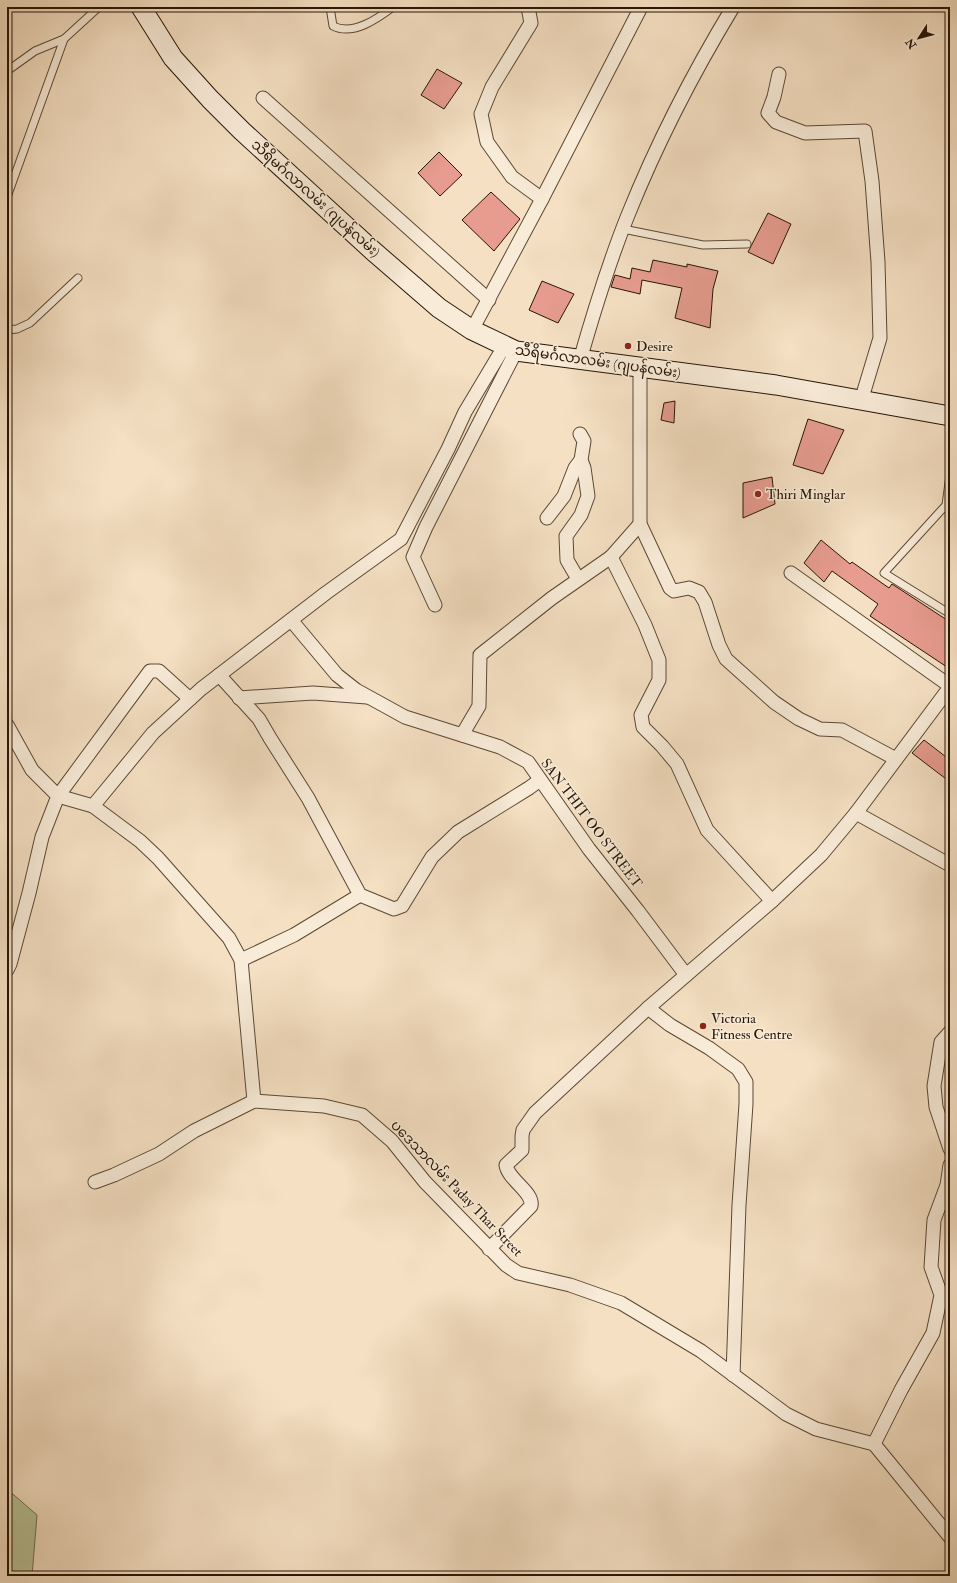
<svg xmlns="http://www.w3.org/2000/svg" width="957" height="1583" viewBox="0 0 957 1583" font-family="'IM FELL Double Pica','Noto Sans Myanmar',serif">
<style>
.green{fill:#b7c398;stroke:#6f6c4f}
.building{fill:#e79c8f;stroke:#271506}
.lines{fill:none;stroke-linecap:round;stroke-linejoin:round}
.lane-casing{stroke:#5a4835;stroke-width:9}
.street-casing{stroke:#5a4835;stroke-width:15}
.secondary-casing{stroke:#271506;stroke-width:21}
.lane{stroke:#f8ebd8;stroke-width:7}
.street{stroke:#f8ebd8;stroke-width:13}
.secondary{stroke:#f8ebd8;stroke-width:19}
.poi-dot{fill:#8f2418;stroke:#f8ebd8;stroke-width:1.5}
.labels{text-anchor:middle;stroke-width:3;stroke-linejoin:round;paint-order:stroke}
.street-label{font-size:14px;fill:#271506;stroke:#f8ebd8}
.poi-label{font-size:14px;fill:#271506;stroke:#f8ebd8;text-anchor:start}
</style>
<rect width="100%" height="100%" fill="#f5e0c3"/>
<filter id="stains"><feTurbulence type="fractalNoise" baseFrequency=".005" numOctaves="4"/><feColorMatrix values="0 0 0 0 .2 0 0 0 0 .09 0 0 0 0 .02 0 0 0 .5 -.17"/></filter>
<radialGradient id="worn" r=".72"><stop offset=".6" stop-color="#630" stop-opacity="0"/><stop offset="1" stop-color="#630" stop-opacity=".3"/></radialGradient>
<path class="green" d="M7 1489 37 1515 32 1576H7Z"/>
<g class="building">
<path d="M437 69 462 83 444 109 421 95Z"/>
<path d="M439 152 462 175 440 196 418 173Z"/>
<path d="M491 192 520 219 494 251 462 220Z"/>
<path d="M768 213 791 224 773 264 748 252Z"/>
<path d="M653 260 687 267V264L718 271 713 289 710 328 675 318 682 288 642 280 640 294 611 287 615 275 630 279 632 268 650 272Z"/>
<path d="M542 281 574 294 558 323 529 310Z"/>
<path d="M675 401 674 423 661 420 664 403Z"/>
<path d="M808 419 844 430 823 474 793 465Z"/>
<path d="M772 477 775 504 743 518V483Z"/>
<path d="M821 540 850 564 852 562 889 588 892 584 950 622V669L870 616 878 604 832 571 824 582 804 563Z"/>
<path d="M924 740 950 760V782L912 753Z"/>
</g>
<g class="lines">
<g class="lane-casing">
<g id="lane">
<path d="M330 7 333 26C353 36 377 19 393 7"/>
<path d="M7 71 35 51 64 39 99 7"/>
<path d="M7 197 64 39"/>
<path d="M623 229 703 245 747 244"/>
<path d="M7 330 17 329 30 323 78 278"/>
<path d="M950 475 946 505 884 573 947 612 950 609"/>
</g>
</g>
<g class="street-casing">
<g id="street">
<path d="M528 7 531 23 492 87 481 114 487 142 512 177 542 199"/>
<path d="M779 74 774 97 768 113 776 122 805 133 865 131 872 181 878 262 880 338 861 401"/>
<path d="M263 98 489 300"/>
<path d="M472 330 542 199 641 7"/>
<path d="M580 360C594 311 609 262 628 215 657 143 693 73 733 7"/>
<path d="M640 368V524L670 588 674 591 689 588 699 592 705 602 719 645 726 659 774 702 799 719 820 729 842 730 896 759"/>
<path d="M547 518 564 496 575 468 581 460"/>
<path d="M640 524 611 557 645 625 659 660V680L641 715 643 727 662 746 677 764 707 830 772 901"/>
<path d="M791 573 950 686"/>
<path d="M578 579 567 560 566 536 581 515 588 496 584 468 581 460 584 441 580 434"/>
<path d="M435 605 413 557 426 527 516 351"/>
<path d="M291 620 337 675 356 690 405 717 500 747 528 762 589 849 638 911 686 975"/>
<path d="M219 675 259 719 270 738 308 798 360 895 394 909 402 906 432 857 458 832 529 788 540 780"/>
<path d="M239 698 313 693 367 697"/>
<path d="M7 725 32 770 58 796 150 671H159L190 699"/>
<path d="M462 735 479 706 480 655 552 598 611 557"/>
<path d="M93 806 140 841 158 858 229 938 241 960 254 1101"/>
<path d="M856 813 950 865"/>
<path d="M241 960 294 935 360 895"/>
<path d="M7 970 10 964 29 893 42 837 58 796 93 806 153 733 201 689 326 593 401 539 448 449 465 412 505 345"/>
<path d="M648 1008 670 1025 709 1048 738 1069 746 1082V1104L739 1205 733 1375"/>
<path d="M950 1032 941 1042 934 1086 936 1107 950 1149"/>
<path d="M95 1182 114 1175 159 1154 194 1131 254 1101 324 1106 362 1115 392 1141 425 1182 506 1265 518 1273 570 1285 621 1303 701 1351 786 1414 816 1429 874 1444 950 1537"/>
<path d="M489 1249 531 1206C534 1192 508 1180 506 1165L522 1150V1136L523 1130 535 1113 648 1008 772 901 821 855 856 813 950 687"/>
<path d="M874 1444 901 1390 933 1333 941 1295 931 1267 934 1220 947 1185 950 1165"/>
</g>
</g>
<g class="secondary-casing">
<path id="secondary" d="M141 7 173 58 210 99 242 131 372 250 439 308 472 330 516 351 776 385 950 416"/>
</g>
<use href="#lane" class="lane"/>
<use href="#street" class="street"/>
<use href="#secondary" class="secondary"/>
</g>
<g class="poi-dot">
<circle cx="628" cy="346" r="4"/>
<circle cx="758" cy="494" r="4"/>
<circle cx="703" cy="1026" r="4"/>
</g>
<g class="labels">
<g class="street-label">
<text transform="translate(316 198) rotate(42)" y="5">သီရိမင်္ဂလာလမ်း (ဂျပန်လမ်း)</text>
<text transform="translate(598 361) rotate(8)" y="5">သီရိမင်္ဂလာလမ်း (ဂျပန်လမ်း)</text>
<text transform="translate(592 823) rotate(53)" y="5">SAN THIT OO STREET</text>
<text transform="translate(457 1188) rotate(46)" y="5">ပဒေသာလမ်း Paday Thar Street</text>
</g>
<g class="poi-label">
<text x="636" y="351">Desire</text>
<text x="766" y="499">Thiri Minglar</text>
<text x="711" y="1023">Victoria<tspan x="711" dy="16">Fitness Centre</tspan></text>
</g>
</g>
<rect width="957" height="1583" fill="none" stroke="#f5e0c3" stroke-width="24"/>
<rect x="8" y="8" width="941" height="1567" fill="none" stroke="#271506" stroke-width="2"/>
<rect x="12" y="12" width="933" height="1559" fill="none" stroke="#271506"/>
<g transform="translate(919 38) rotate(234)" stroke="#f8ebd8" stroke-width="3" paint-order="stroke">
<path d="M0-3L7 15L0 10L-7 15Z" fill="#271506"/>
<text y="-6" font-size="11" font-weight="bold" text-anchor="middle" fill="#271506">N</text>
</g>
<rect width="100%" height="100%" filter="url(#stains)"/>
<rect width="100%" height="100%" fill="url(#worn)"/>
</svg>
